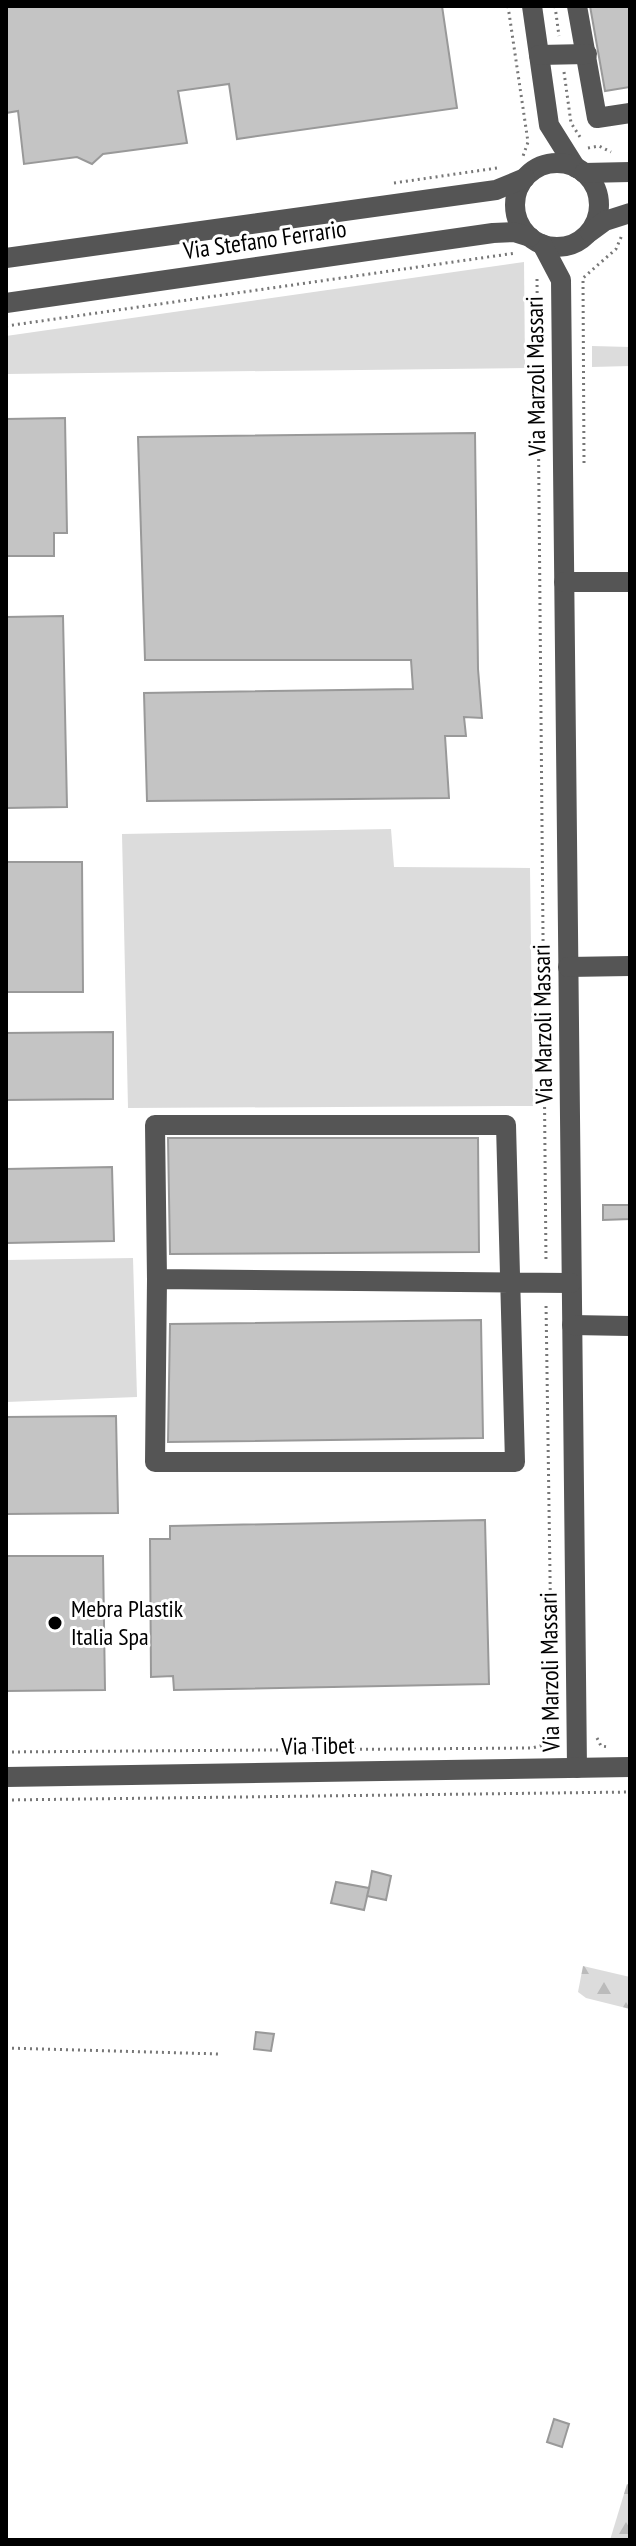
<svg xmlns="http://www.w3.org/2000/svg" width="636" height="2546" viewBox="0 0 636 2546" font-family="'PT Sans Narrow',sans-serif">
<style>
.green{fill:#dcdcdc}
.forest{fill:url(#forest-firs)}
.building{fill:#c4c4c4;stroke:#999;stroke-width:2}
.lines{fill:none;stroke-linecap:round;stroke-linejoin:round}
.path{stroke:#777;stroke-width:3;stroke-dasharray:2 4;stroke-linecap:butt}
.minor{stroke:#555;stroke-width:20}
.poi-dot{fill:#000;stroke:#fff;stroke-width:3}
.labels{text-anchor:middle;stroke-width:6;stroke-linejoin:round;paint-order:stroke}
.street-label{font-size:24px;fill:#000;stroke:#fff}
.poi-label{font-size:24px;fill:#000;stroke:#fff;text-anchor:start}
</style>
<defs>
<pattern id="forest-firs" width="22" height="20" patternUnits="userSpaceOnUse" patternTransform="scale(2)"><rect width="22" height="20" fill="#dcdcdc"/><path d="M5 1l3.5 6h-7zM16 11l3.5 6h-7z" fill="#bbb"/></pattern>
</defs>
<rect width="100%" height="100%" fill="#fff"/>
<g class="green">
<path d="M524 262 525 368 6 374V336Z"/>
<path d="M592 346 630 347V366L592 367Z"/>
<path d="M391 829 394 867 530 868 533 1106 128 1108 122 834Z"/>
<path d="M133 1258 137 1397 6 1402V1260Z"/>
</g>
<g class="forest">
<path d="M583 1966 630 1977V2009L586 1998 578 1992Z"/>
<path d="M627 2484H630V2540H610Z"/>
</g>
<g class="building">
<path d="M6 6H442L457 108 237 139 229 84 178 91 187 143 103 154 92 164 77 157 24 164 18 111 6 113Z"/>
<path d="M590 6H630V87L605 91Z"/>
<path d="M65 418 67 533H54V556H6V419Z"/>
<path d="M475 433 478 669 482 718 464 717 466 736H445L449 798 147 801 144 693 413 689 411 660H145L138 437Z"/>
<path d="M63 616 67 807 6 808V617Z"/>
<path d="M6 862H82L83 992H6Z"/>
<path d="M113 1032V1099L6 1100V1033Z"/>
<path d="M168 1138H478L479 1252 170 1254Z"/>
<path d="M112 1167 114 1241 6 1243V1169Z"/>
<path d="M603 1205H630V1219L603 1220Z"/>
<path d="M481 1320 483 1438 168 1442 170 1324Z"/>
<path d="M116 1416 118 1513 6 1514V1417Z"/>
<path d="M485 1520 489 1684 174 1690 173 1676 151 1677 150 1539H170V1526Z"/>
<path d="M6 1556H103L105 1690 6 1691Z"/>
<path d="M372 1871 391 1876 386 1900 367 1896 369 1888 364 1910 331 1903 336 1882 369 1888Z"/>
<path d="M256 2032 274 2034 271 2051 254 2049Z"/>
<path d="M554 2419 569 2424 562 2447 547 2442Z"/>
</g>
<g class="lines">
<g class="path">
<path d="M508 6 528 142 522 159"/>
<path d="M555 6 559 36"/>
<path d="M564 72 571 123 582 140"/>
<path d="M588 148 599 146 611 152"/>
<path d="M394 183 497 168"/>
<path d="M537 279 546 1263"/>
<path d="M6 326 516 253"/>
<path d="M584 463 583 278 616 249 622 235"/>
<path d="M597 1738 601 1746 609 1747"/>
<path d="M6 1752 532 1748 547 1744 552 1711 546 1303"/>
<path d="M6 1800 630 1792"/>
<path d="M6 2048 220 2054"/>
</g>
<g class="minor">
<path d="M532 6 549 125 576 168"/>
<path d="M577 6 597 118 630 113"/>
<path d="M539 55 587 54"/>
<circle cx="557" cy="205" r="42"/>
<path d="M584 173 630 172"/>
<path d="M590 232 605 221 630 213"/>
<path d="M542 244 561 280 577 1768"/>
<path d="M6 258 496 190 525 178"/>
<path d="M6 303 493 233 514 232 530 237"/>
<path d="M564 582H630"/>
<path d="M568 967 630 966"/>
<path d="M157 1279 155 1125H506L515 1462H155L157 1279 571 1283"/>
<path d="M572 1325 630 1326"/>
<path d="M6 1777 630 1767"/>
</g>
</g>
<circle class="poi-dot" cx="55" cy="1623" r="8"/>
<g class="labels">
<g class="street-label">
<text transform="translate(265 240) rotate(-8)" y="8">Via Stefano Ferrario</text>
<text transform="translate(536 376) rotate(-91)" y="8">Via Marzoli Massari</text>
<text transform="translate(543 1024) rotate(-91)" y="8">Via Marzoli Massari</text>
<text transform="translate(550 1672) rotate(-91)" y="8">Via Marzoli Massari</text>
<text transform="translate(318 1746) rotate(-1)" y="8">Via Tibet</text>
</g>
<g class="poi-label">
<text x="71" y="1617">Mebra Plastik<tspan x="71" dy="28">Italia Spa</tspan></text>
</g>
</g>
<rect width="636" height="2546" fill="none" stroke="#000000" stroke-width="16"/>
</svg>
